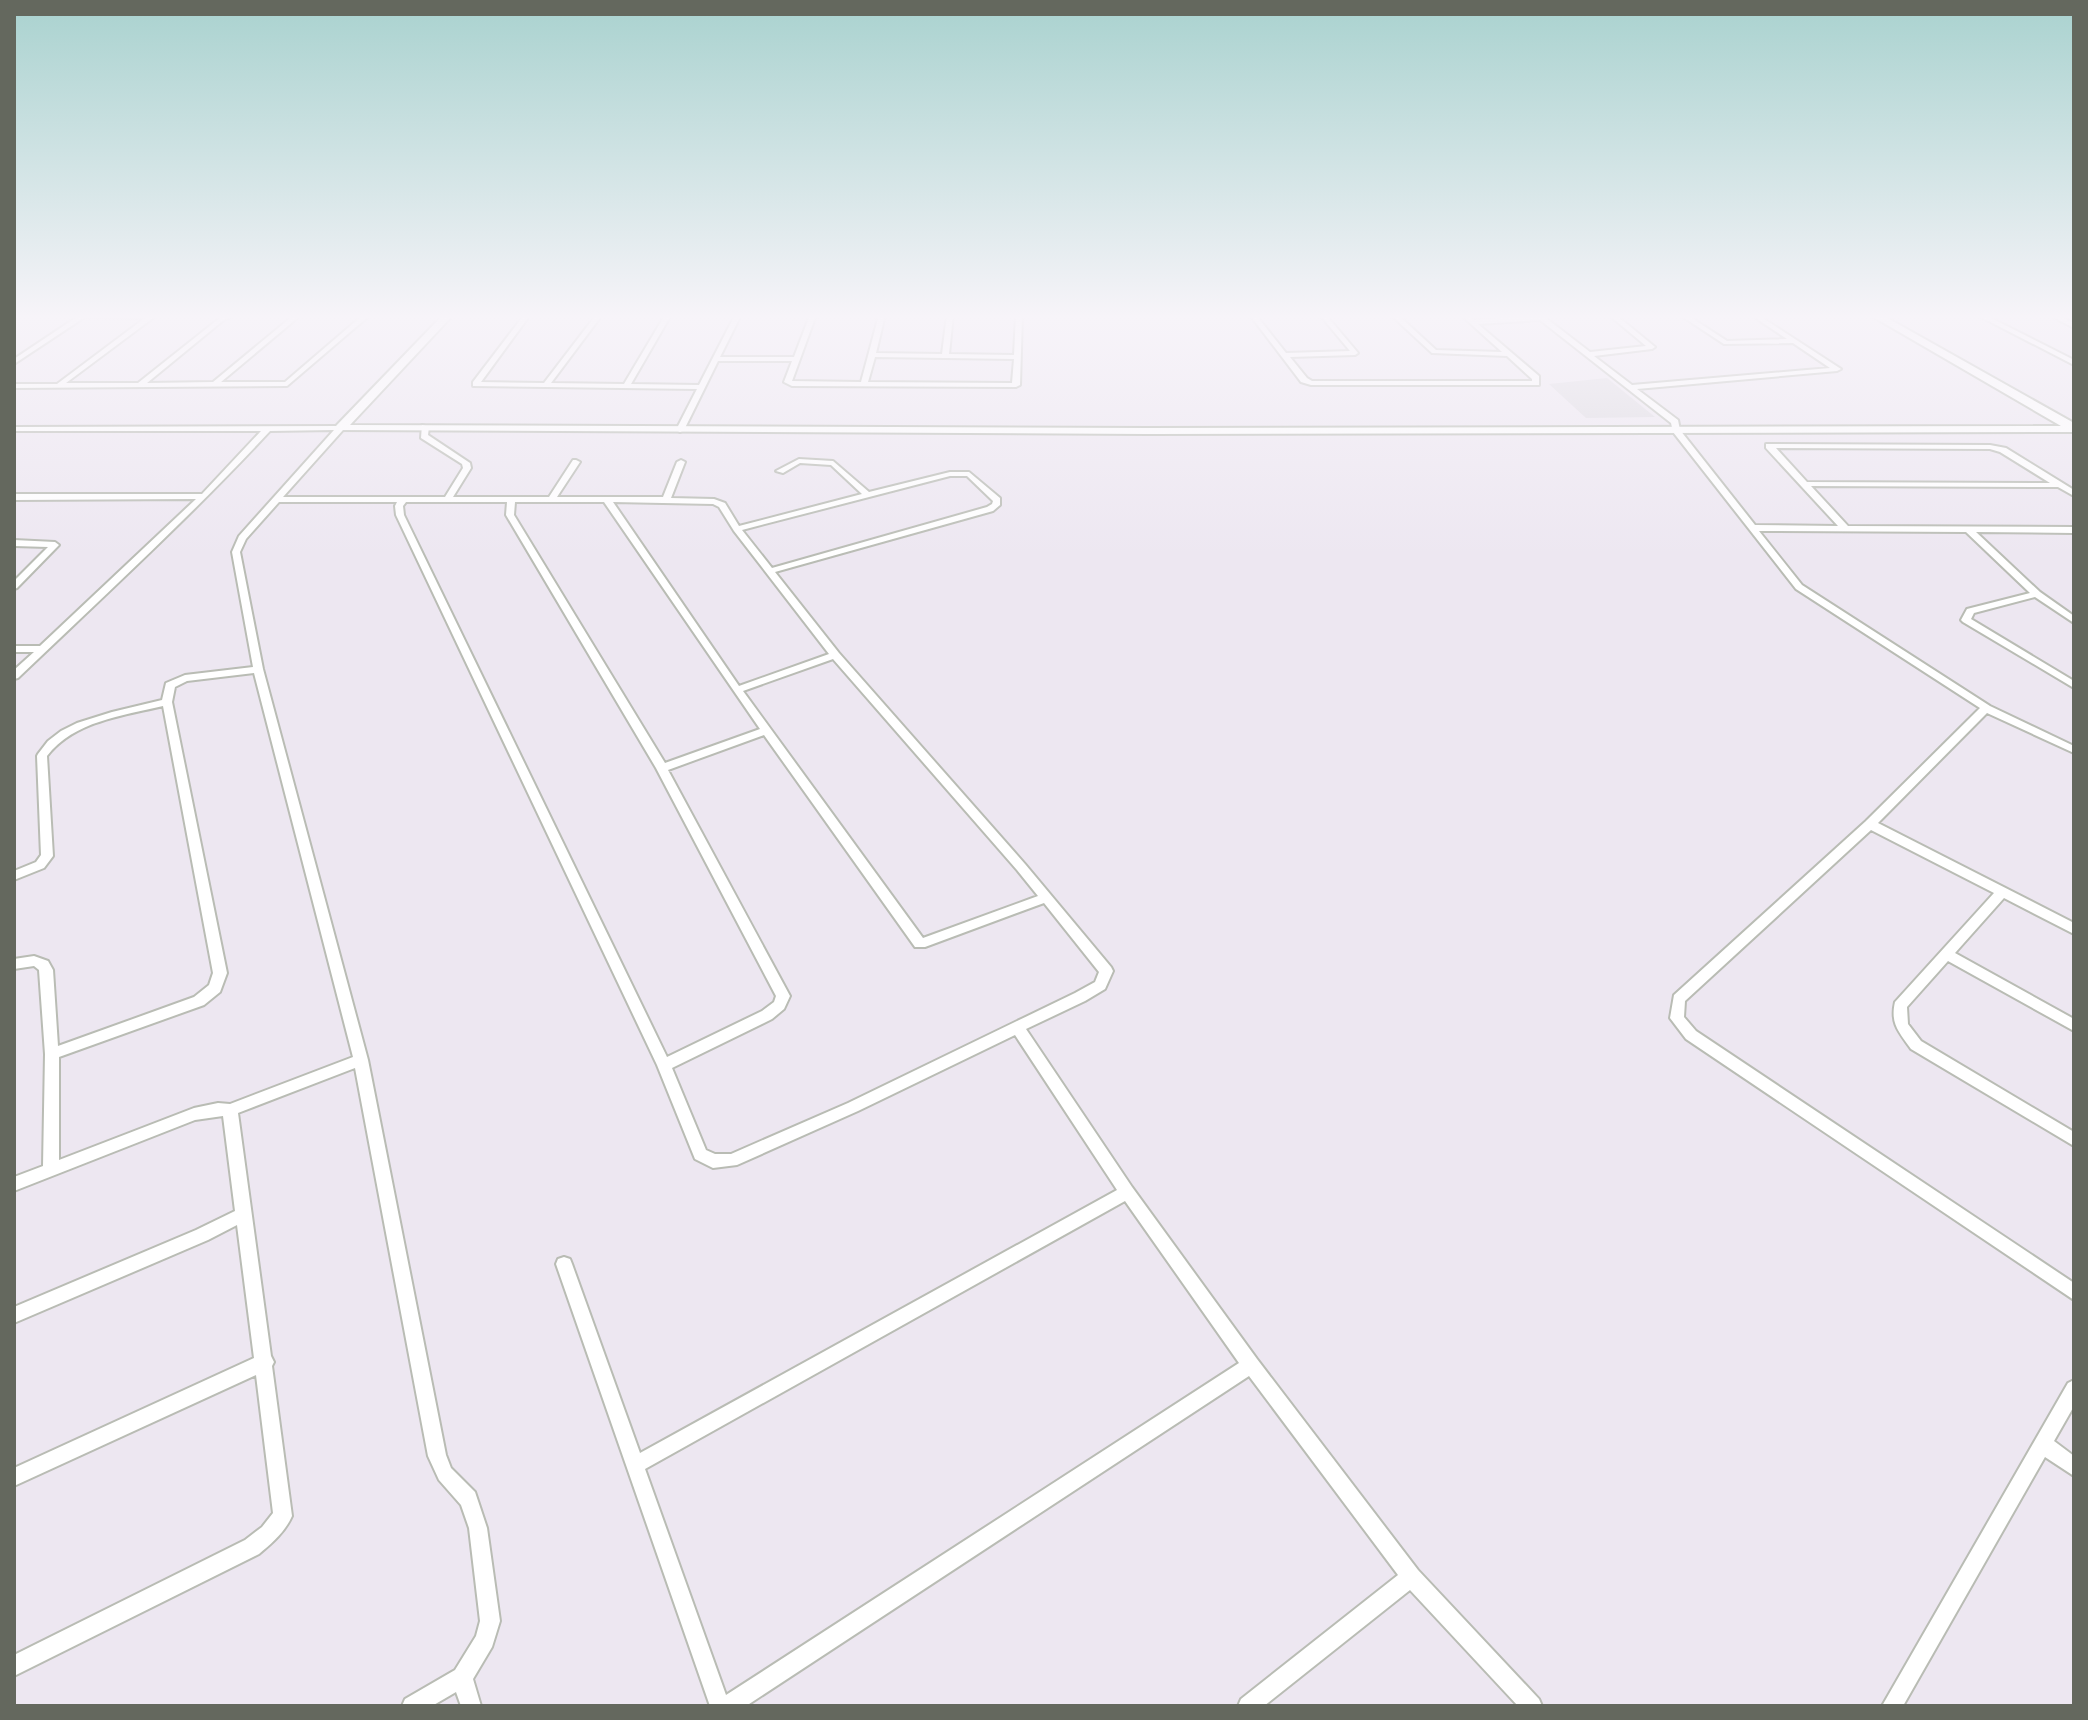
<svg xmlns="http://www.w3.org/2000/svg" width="2088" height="1720" viewBox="0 0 2088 1720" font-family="Overpass,sans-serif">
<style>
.industrial{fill:#dcd9e0}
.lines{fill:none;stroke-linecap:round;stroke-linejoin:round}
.street-casing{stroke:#b9bcb4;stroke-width:4}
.secondary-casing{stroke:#b8bcb3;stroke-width:4}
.street{fill:#fff;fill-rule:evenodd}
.secondary{fill:#fff;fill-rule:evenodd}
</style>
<rect width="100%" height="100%" fill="#ede7f1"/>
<path class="industrial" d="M1607 378 1655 417 1586 418 1549 384Z"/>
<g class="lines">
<g class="street-casing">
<g id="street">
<path d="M80 315H148L153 318 66 383H138L221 317 237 315 225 319 147 383 213 382 294 315H301L221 382H285L363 315H370L287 386 14 388V384H57L145 318 85 317 14 364V359Z"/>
<path d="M524 315H530L481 382 544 383 596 315H602L551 383 624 384 665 315H671L631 384 699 385 735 315H741L720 357H794L810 315H816L792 381 861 382 879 315H885L876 353 942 354 947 315H953L949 354 1014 355 1016 315H1022L1020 385 1016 387 792 386 784 382 792 361H718L684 430 680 432 676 430 697 389 473 386V382ZM875 357 1014 359 1012 383 868 382Z"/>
<path d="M1250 315H1256L1286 353 1350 351 1320 315H1326L1358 353 1355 355 1290 357 1307 378 1312 381H1532V379L1507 356 1432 353 1391 315H1398L1436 350 1502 352 1461 315H1468L1474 320 1542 315 1590 352 1646 346 1609 315H1616L1655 347 1652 349 1594 356 1632 385 1830 368 1793 343 1724 344 1680 315H1687L1727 341 1787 339 1751 315H1758L1841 369 1837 371 1637 389 1678 420 1680 430 1755 525 1838 526 1766 448V444H1769L1990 445 2006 448 2074 490V496L2058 487 1811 486 1848 526 2074 527V533L1976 532 2040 592 2074 616V623L2035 597 1974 613 1971 619 2074 681V688L1963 622 1961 620 1967 609 2030 593 1966 532 1759 531 1802 585 1990 706 2074 746V753L1987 713 1878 823 2074 923V934L2004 898 1955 953 2074 1019V1031L1948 961 1907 1007 1908 1024 1921 1041 2074 1132V1146L1911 1049C1899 1032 1890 1024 1895 1002L1994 893 1871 830 1685 1001 1684 1017 1696 1031 2074 1283V1300L1686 1039 1670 1018 1674 995 1866 821 1980 708 1796 589 1673 432 1671 423 1540 320 1478 324 1539 376V385H1311L1301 382ZM1776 448 1990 449 2000 452 2050 483 1807 482Z"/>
<path d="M1977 315H1985L2074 360V365Z"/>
<path d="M2049 315H2057L2074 323V328Z"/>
<path d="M422 425 429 427 428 435 470 463 471 468 453 497H549L573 460H576L580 462 557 497H663L677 462 681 460 685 462 671 498 714 499 725 503 739 526 862 494 831 465 800 463 783 473 776 471 799 459 833 461 869 492 950 472H969L1000 498V505L993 511 775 572 839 653 1025 864 1111 967 1113 971 1105 989 1085 1001 1026 1029 1132 1187 1257 1359 1418 1570 1539 1699 1542 1706H1518L1410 1590 1264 1706H1238L1241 1699 1398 1575 1249 1376 746 1706H710L556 1264 558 1259 564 1257 570 1259 572 1264 640 1453 1117 1190 1015 1035 858 1111 737 1165 713 1168 695 1159 657 1065 396 515 395 506 397 502H279L246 539 240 552 263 669 368 1060 446 1455 451 1468 475 1492 487 1528 500 1621 492 1647 473 1679 481 1706H461L456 1692 432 1706H402L405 1699 455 1670 476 1636 480 1621 469 1528 461 1505 439 1480 428 1456 355 1068 238 1113 271 1356 274 1362 272 1366 292 1516C285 1532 272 1543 259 1554L14 1676V1655L245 1540 262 1527 273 1513 256 1375 14 1486V1468L254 1358 237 1225 208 1240 14 1323V1307L196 1230 235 1211 223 1116 195 1120 14 1191V1177L43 1166 45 1054 39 970 34 966 14 969V959L34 956 48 961 53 970 58 1046 194 997 209 985 213 973 163 706C122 716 74 721 47 756L53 856 44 868 14 880V871L36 862 41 855 37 756 38 754 48 741 61 731 77 723 112 712 162 700 166 683 185 675 253 667 232 552 239 536 334 430 270 431C190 517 103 597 18 678L14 679V670L34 652H14V646H40L196 499 14 500V494H202L261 431H14V427L340 426 344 428 343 430 283 497H445L463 468 462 464 421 438ZM950 476H967L993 501 992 504 987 507 772 568 742 530ZM406 502H507L506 515 656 768 776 996 774 1002 762 1011 667 1057 404 515 403 506ZM515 502H604L760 729 665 763 514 515ZM613 502 713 504 719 507 734 531 829 654 739 686ZM833 659 1017 870 1038 896 923 938 743 691ZM254 673 353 1057 230 1104 218 1103 194 1108 59 1160V1057L204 1005 220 992 227 973 172 702 175 687 187 681ZM764 735 915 947H925L1044 903 1099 972 1095 982 1075 993 848 1103 731 1154H715L706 1150 672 1068 772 1019 784 1009 790 996 668 770ZM1125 1201 1239 1363 726 1695 645 1469Z"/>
<path d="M14 540 55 542 59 545 17 588 14 589V581L48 547 14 546Z"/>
<path d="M2074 1380V1406L2054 1441 2074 1456V1476L2045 1457 1903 1706H1882L2068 1383Z"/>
</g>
</g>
<g class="secondary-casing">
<path id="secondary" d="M443 315H453L350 425 1148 428 2061 426 1870 315H1882L2074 423V432L1148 434 336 430V426Z"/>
</g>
<use href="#street" class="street"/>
<use href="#secondary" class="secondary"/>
</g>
<linearGradient id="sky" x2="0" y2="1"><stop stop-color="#a9d2cf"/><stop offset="0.57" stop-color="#f7f4f9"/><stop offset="1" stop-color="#f7f4f9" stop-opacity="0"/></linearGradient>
<rect width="2088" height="556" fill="url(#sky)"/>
<rect width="2088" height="1720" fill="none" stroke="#64685e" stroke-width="32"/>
</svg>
